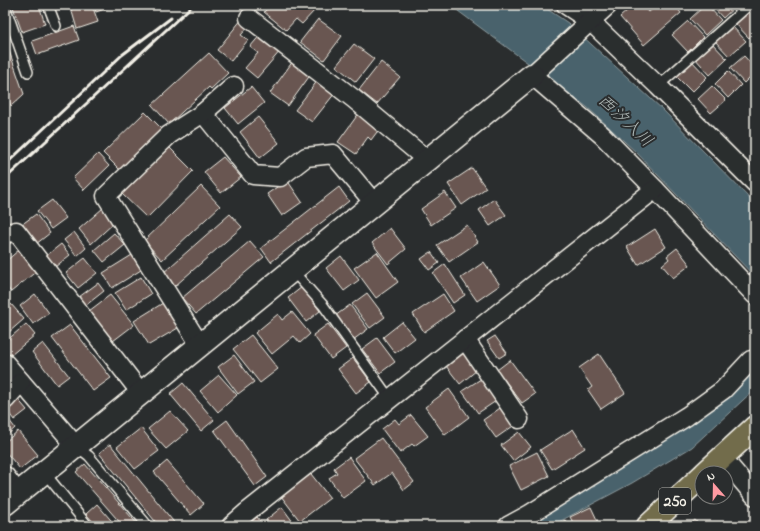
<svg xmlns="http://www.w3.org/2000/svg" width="760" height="531" viewBox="0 0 760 531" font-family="'Indie Flower','Klee One',sans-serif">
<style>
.water{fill:#48626c;stroke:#8d9b9e}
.building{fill:#695751;stroke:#f4f1e8}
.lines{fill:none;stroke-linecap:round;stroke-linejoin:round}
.service-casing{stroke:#f4f1e8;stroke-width:12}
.minor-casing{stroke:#f4f1e8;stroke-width:21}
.tertiary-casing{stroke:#f4f1e8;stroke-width:25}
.trunk-casing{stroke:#f4f1e8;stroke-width:25}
.service{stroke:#2a2d2e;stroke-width:9}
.minor{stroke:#2a2d2e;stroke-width:18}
.tertiary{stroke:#2a2d2e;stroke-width:22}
.trunk{stroke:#726c4b;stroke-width:22}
.rail{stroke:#f4f1e8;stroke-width:3}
.labels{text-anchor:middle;stroke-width:4;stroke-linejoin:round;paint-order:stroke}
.shield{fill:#2a2d2e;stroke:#b7b6b0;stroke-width:1}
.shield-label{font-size:15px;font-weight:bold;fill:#f4f1e8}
.water-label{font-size:17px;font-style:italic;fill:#afb8b6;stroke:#2a2d2e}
</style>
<rect width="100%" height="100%" fill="#2a2d2e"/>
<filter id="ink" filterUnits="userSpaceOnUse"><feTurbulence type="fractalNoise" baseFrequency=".025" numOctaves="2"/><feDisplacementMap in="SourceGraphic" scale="8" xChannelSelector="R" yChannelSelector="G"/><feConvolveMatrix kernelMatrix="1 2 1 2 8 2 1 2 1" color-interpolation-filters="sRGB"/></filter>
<g filter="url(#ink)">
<g class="water">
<path d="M450 5H541L568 23 662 109 755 204V277L637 153 587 107Z"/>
<path d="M755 364V389L692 447 632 483 551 526H520L694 420 743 382 753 370Z"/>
</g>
<g class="building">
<path d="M19 5H39L45 24 22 32 13 7Z"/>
<path d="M70 5H92L98 22 77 29Z"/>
<path d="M94 5H116L96 12Z"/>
<path d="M270 5H307L314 11 302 24 296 19 286 30 264 12Z"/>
<path d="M634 5H643L649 12 657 5H675L681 13 644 45 620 17Z"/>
<path d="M705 5H707L721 20 705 35 690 19Z"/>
<path d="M711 5H737L723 18Z"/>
<path d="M751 6 755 11V32L749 38 734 22Z"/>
<path d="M242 19 250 25 241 35 248 40 231 61 217 50Z"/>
<path d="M318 19 342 36 324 60 300 42Z"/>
<path d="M688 21 703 37 688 52 672 35Z"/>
<path d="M731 25 746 41 729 56 714 40Z"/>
<path d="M74 26 79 40 37 55 32 41Z"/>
<path d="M261 34 281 50 257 78 245 68 258 53 250 47Z"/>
<path d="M5 39 24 94 11 106 5 89Z"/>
<path d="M711 42 727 59 710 75 694 57Z"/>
<path d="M354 44 374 59 356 82 336 66Z"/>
<path d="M209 53 228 73 211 89 209 87 169 124 152 105Z"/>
<path d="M744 56 755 68V72L744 83 730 68Z"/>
<path d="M691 60 707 77 692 92 675 75Z"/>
<path d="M293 61 311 74 288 106 270 93Z"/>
<path d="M381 62 400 77 377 104 359 90Z"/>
<path d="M728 71 741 85 728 98 715 84Z"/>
<path d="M318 80 335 93 312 122 295 110Z"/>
<path d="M712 86 726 100 711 113 698 99Z"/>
<path d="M251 87 264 103 238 124 225 108Z"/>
<path d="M145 112 163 130 122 172 103 153Z"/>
<path d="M359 113 380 128 371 140 368 137 356 154 338 142Z"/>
<path d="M258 117 279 143 260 158 240 132Z"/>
<path d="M169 147 193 171 147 218 122 194Z"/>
<path d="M98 154 109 166 84 190 73 178Z"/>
<path d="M223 157 241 177 221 193 204 172Z"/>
<path d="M472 168 486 188 462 205 448 184Z"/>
<path d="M287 180 302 202 282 216 267 194Z"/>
<path d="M201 186 220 206 162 260 144 241Z"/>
<path d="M339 187 349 201 271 262 261 248Z"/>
<path d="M445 192 456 208 431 225 421 209Z"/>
<path d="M494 199 506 215 490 226 479 210Z"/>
<path d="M52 200 66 218 51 229 37 211Z"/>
<path d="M103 208 115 222 91 244 79 229Z"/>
<path d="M36 214 50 233 36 244 21 225Z"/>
<path d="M230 214 242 227 175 286 163 273Z"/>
<path d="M467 225 478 242 449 262 437 245Z"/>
<path d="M390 228 406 249 388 264 372 243Z"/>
<path d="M655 229 666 247 638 265 627 247Z"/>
<path d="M74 232 86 248 77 256 64 240Z"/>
<path d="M114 233 125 245 104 262 94 250Z"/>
<path d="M250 241 264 257 196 314 182 298Z"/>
<path d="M61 244 70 255 55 267 46 256Z"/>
<path d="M677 248 690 265 673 278 662 265 669 259 667 256Z"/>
<path d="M20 249 38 270 11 292 5 285V262Z"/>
<path d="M377 252 398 282 376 298 354 268Z"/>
<path d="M431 252 439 263 429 270 421 259Z"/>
<path d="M132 255 141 270 112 288 103 273Z"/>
<path d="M341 256 359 280 344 291 326 268Z"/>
<path d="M85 258 97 273 78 288 66 273Z"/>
<path d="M484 262 500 285 477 301 461 278Z"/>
<path d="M445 264 465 295 453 303 433 273Z"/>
<path d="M141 277 151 294 126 310 115 293Z"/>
<path d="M98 283 104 291 85 306 79 297Z"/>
<path d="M302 287 320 311 306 322 288 298Z"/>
<path d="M367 293 385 317 370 328 352 304Z"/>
<path d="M35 294 49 313 33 324 20 306Z"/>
<path d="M443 294 454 311 424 332 413 314Z"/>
<path d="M110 295 134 325 113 341 89 311Z"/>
<path d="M163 303 178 328 149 345 134 321Z"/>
<path d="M11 304 24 319 8 333 5 329V310Z"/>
<path d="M350 305 368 329 353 340 335 316Z"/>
<path d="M292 312 310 334 300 343 294 336 272 354 255 333 278 314 282 320Z"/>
<path d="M402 322 415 338 395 353 383 337Z"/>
<path d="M26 324 35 335 11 355 5 349V342Z"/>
<path d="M328 324 346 348 331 359 313 335Z"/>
<path d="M70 325 111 378 93 391 52 338Z"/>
<path d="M251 335 278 369 260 383 233 349Z"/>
<path d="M495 336 507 353 499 358 487 341Z"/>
<path d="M377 338 395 362 380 373 362 349Z"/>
<path d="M43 343 69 376 57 385 32 352Z"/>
<path d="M463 353 477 370 460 384 446 366Z"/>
<path d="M599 354 625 393 601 409 588 390 592 387 579 368Z"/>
<path d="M234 355 254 382 238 394 218 367Z"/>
<path d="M353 358 371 382 356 393 338 369Z"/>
<path d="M510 360 535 394 522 403 497 370Z"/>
<path d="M5 375 14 385 5 393Z"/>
<path d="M219 375 237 395 218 412 200 391Z"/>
<path d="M484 377 499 399 478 413 462 391Z"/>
<path d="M183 383 214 420 201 431 170 394Z"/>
<path d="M449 389 469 417 445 435 425 407Z"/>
<path d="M16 397 27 410 14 420 5 408Z"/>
<path d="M503 406 516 424 496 438 483 420Z"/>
<path d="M170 411 188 431 166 449 148 429Z"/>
<path d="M411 415 428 436 414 446 412 444 400 453 382 429 395 419 399 424Z"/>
<path d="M9 420 15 428 5 437V423Z"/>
<path d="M227 420 267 477 255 486 214 430Z"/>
<path d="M141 428 159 451 135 469 117 447Z"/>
<path d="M573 429 585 448 552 469 540 450Z"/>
<path d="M18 431 38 455 20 469 5 451V442Z"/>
<path d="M519 432 531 447 513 461 501 445Z"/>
<path d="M381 438 414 482 404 490 392 473 375 485 354 458Z"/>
<path d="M110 444 177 526H159L99 453Z"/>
<path d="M537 452 549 476 521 490 509 466Z"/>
<path d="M349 457 366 481 343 498 329 478 337 473 334 468Z"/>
<path d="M167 461 204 504 191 515 154 472Z"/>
<path d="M85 464 139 526H123L76 472Z"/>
<path d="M311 474 330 498 300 521 281 496Z"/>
<path d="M97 504 116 526H97L86 514Z"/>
<path d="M282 507 296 526H270L266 520Z"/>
<path d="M591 507 600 526H575L570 517Z"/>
<path d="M257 517 264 526H246Z"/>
<path d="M565 520 569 526H556Z"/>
<path d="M695 520 700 526H688Z"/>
</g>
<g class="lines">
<g class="service-casing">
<g id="service">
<path d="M48 5 56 26"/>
<path d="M5 6 28 72"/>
<path d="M658 86 747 7 746 5"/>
<path d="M292 270 323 305 390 399"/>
<path d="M76 446 89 456 148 526"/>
<path d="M44 472 88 526"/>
</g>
</g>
<g class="minor-casing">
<g id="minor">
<path d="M566 5 590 21 658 86 755 183"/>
<path d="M608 5 532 75 602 135 655 189 755 295"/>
<path d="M249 18 354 99 427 160"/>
<path d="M203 113 253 175 280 177 306 157 333 154 374 203"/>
<path d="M5 234 16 231 141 393"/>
<path d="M465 339 519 419"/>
<path d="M200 345 106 196 169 135 203 113 234 86"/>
<path d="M5 363 76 446"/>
<path d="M5 400 21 382"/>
<path d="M722 457 755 496"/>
<path d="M5 476 18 493"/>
<path d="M231 526 247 512 655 189"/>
<path d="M508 526 530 514 687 416 723 390 751 360"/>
</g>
</g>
<g class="tertiary-casing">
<path id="tertiary" d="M5 504 532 75"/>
</g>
<g class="trunk-casing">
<g id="trunk">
<path d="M705 473 755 427"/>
<path d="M648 526 702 476"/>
</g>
</g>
<use href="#service" class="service"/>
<use href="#minor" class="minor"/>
<use href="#tertiary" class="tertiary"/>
<use href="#trunk" class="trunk"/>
<g class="rail">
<path d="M5 165 122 55 171 18"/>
<path d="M5 179 193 5"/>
</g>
</g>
</g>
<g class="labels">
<rect class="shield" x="659" y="488" width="32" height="26" rx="3"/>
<g class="shield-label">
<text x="675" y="506">250</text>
</g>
<g class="water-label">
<text transform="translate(626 120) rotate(43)" y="6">西汐入川</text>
</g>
</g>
<rect width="760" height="531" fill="none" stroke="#2a2d2e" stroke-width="20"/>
<rect x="10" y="10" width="740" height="511" fill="none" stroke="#f4f1e8" stroke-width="1.5" filter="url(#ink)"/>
<g transform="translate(714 485) rotate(340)"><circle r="19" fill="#2a2d2e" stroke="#7b7b78"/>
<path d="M0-3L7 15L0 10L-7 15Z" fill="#ff9aa2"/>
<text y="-6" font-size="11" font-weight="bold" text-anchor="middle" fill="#f4f1e8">N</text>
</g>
</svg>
